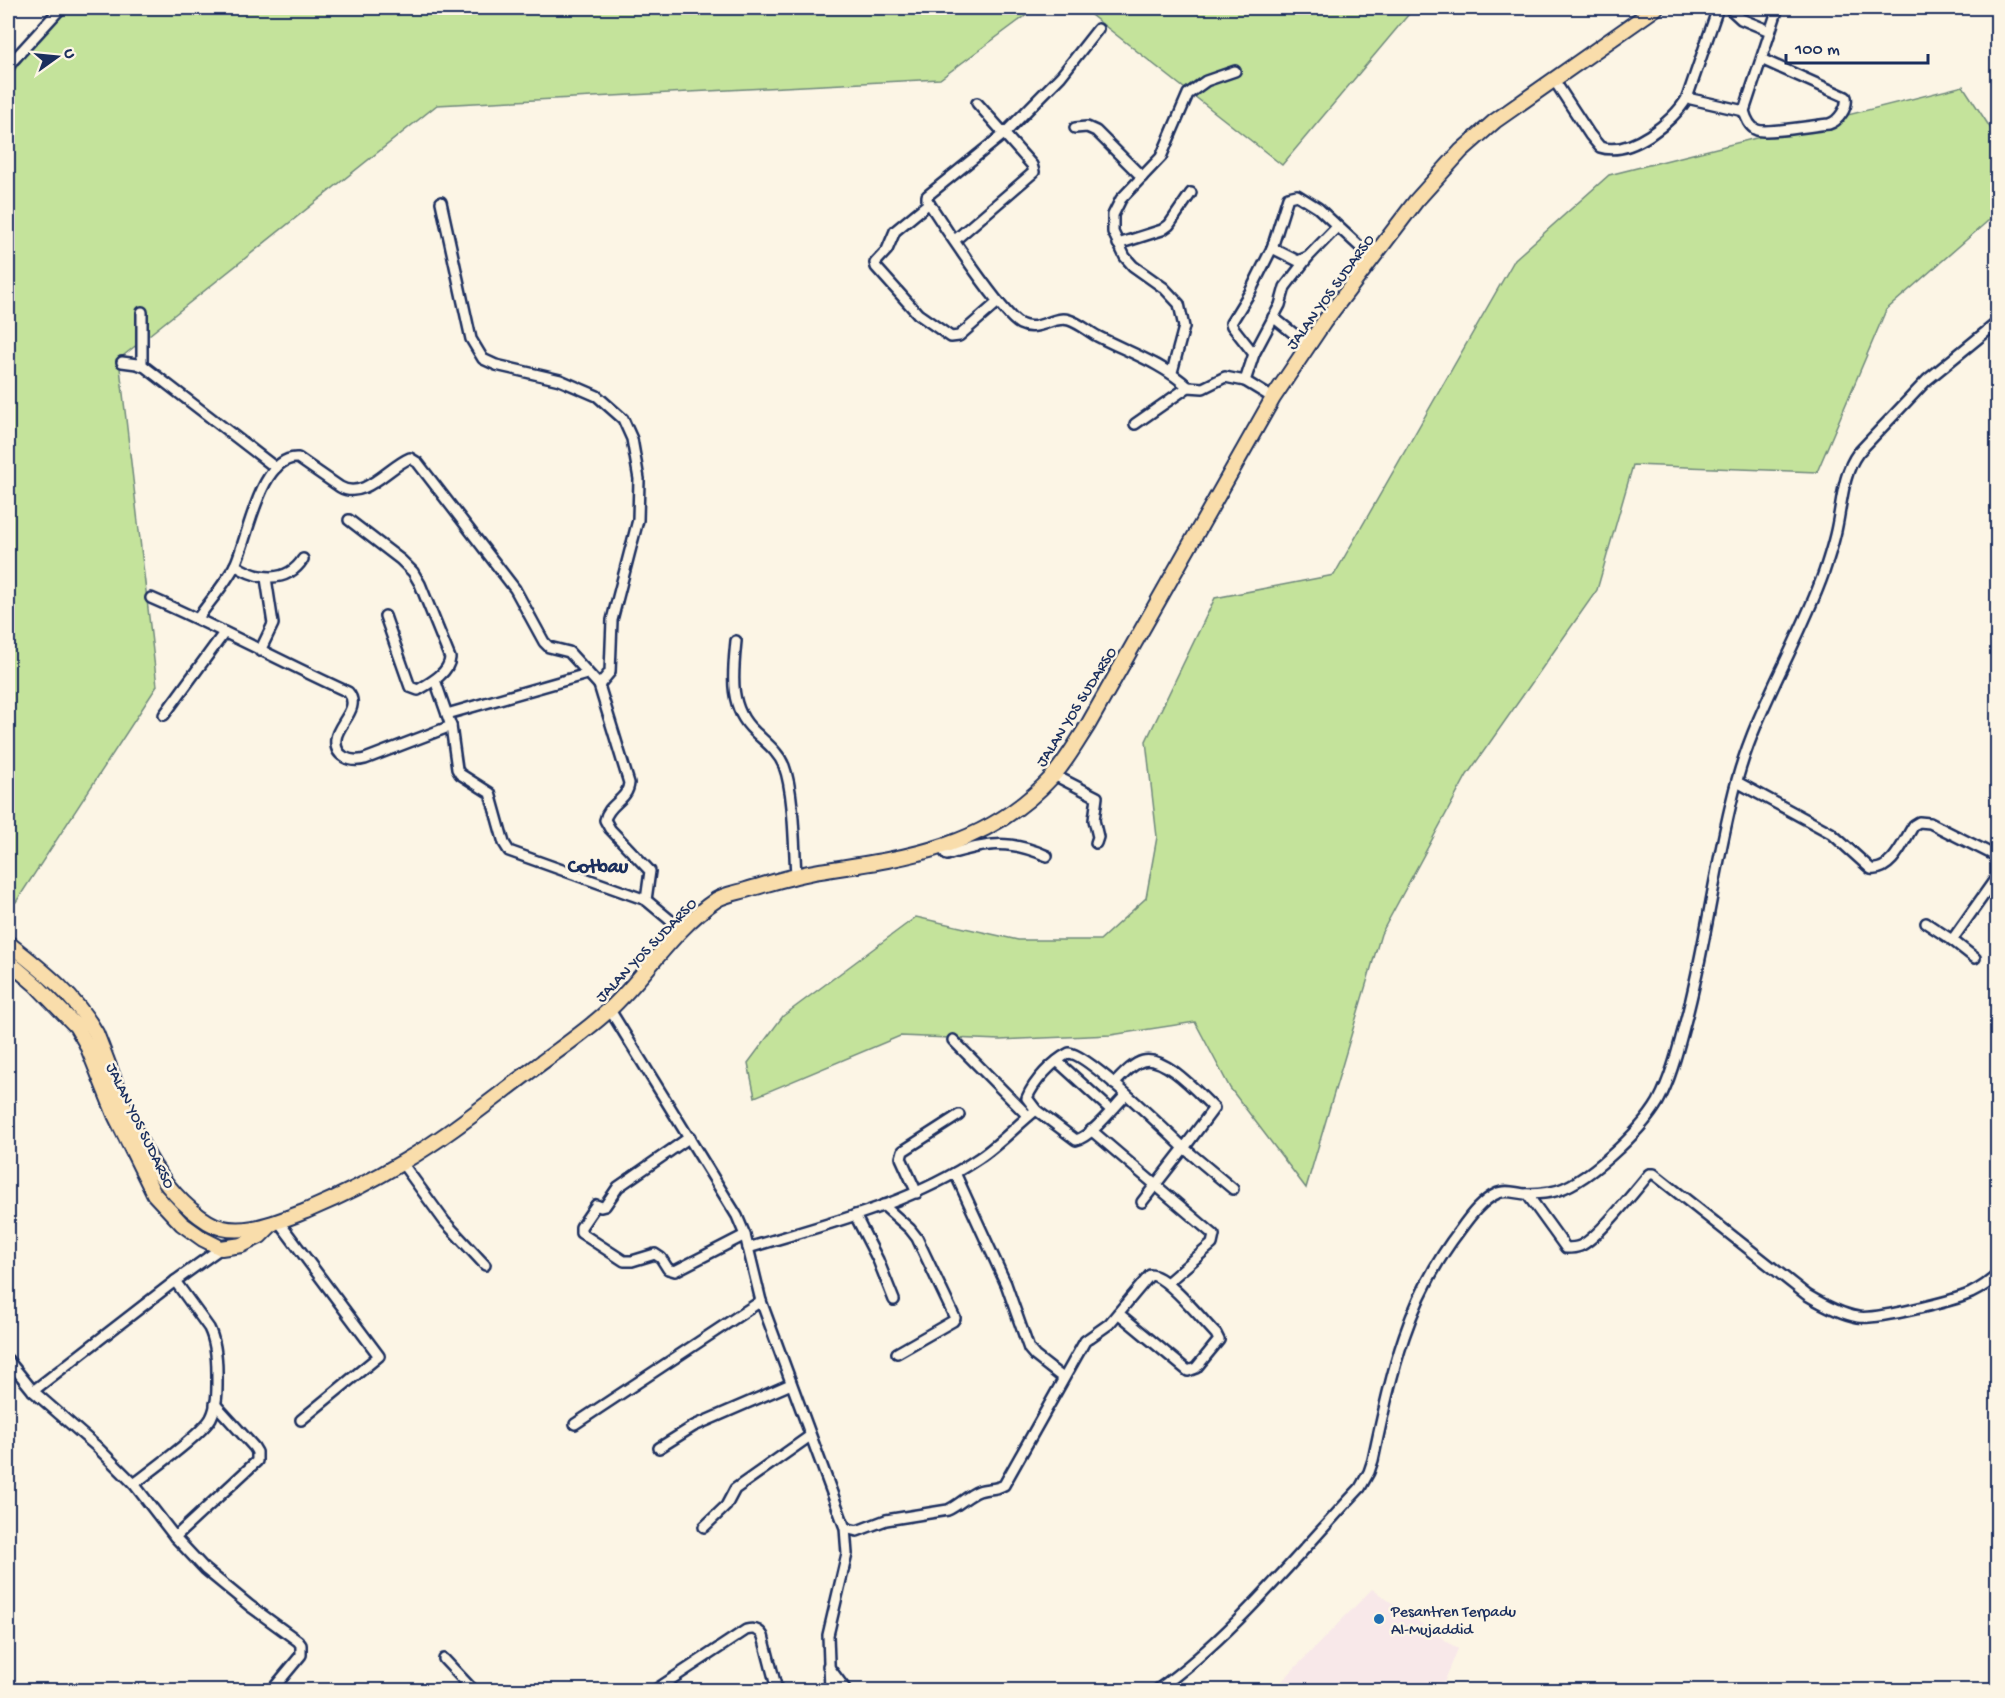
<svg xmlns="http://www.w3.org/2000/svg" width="2005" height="1698" viewBox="0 0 2005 1698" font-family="'Gochi Hand',sans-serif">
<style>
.built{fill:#f8e8e9}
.green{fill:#c4e39b;stroke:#70897c;stroke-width:1.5}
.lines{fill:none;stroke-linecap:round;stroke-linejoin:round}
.minor-casing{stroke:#1b2f5e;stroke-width:14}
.highway-casing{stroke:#1b2f5e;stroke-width:18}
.minor{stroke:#fcf5e5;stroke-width:9}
.highway{stroke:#f9ddab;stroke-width:14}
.poi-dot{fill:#1f6fb2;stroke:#fcf5e5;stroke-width:2}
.labels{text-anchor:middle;stroke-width:5;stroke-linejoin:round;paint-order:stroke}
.street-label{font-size:16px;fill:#1b2f5e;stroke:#fcf5e5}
.poi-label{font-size:16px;fill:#1b2f5e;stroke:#fcf5e5;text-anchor:start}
.quarter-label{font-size:20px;font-weight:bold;fill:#1b2f5e;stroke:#fcf5e5}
</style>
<rect width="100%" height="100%" fill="#fcf5e5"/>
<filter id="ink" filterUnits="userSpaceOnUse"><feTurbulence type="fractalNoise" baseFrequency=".0167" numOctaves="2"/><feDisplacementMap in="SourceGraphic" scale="12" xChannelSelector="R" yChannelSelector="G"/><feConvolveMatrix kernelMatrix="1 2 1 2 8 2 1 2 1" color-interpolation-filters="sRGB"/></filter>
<g filter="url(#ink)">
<path class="built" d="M1372 1589 1458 1649 1441 1690H1276L1283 1680Z"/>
<g class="green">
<path d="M59 8H1036L940 79 437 105 119 359 157 686 16 902 8 896V79Z"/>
<path d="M1082 8H1414L1282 165Z"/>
<path d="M1963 86 1997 138V213L1886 310 1817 472 1633 465 1597 590 1467 775 1381 934 1306 1188 1230 1088 1195 1022 1111 1035 1000 1040 900 1036 755 1097 748 1063 783 1016 916 917 1018 940H1100L1146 898 1157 837 1146 741 1215 598 1334 575 1515 259 1609 175Z"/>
</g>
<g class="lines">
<g class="minor-casing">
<g id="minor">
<path d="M1729 8 1741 19 1770 31"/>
<path d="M1098 29 1061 76 1005 133 927 196V200C941 222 1002 315 1020 324 1038 333 1053 315 1069 320 1079 323 1088 331 1097 336 1128 352 1162 363 1188 387"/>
<path d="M1761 59 1846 97C1848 107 1839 121 1829 124 1815 125 1767 134 1757 130 1749 127 1746 118 1744 111L1778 8"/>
<path d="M8 66 61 8"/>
<path d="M1554 80 1590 135 1600 147C1630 157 1673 122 1687 98L1718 8"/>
<path d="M1687 98 1744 111"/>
<path d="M1075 128 1087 127 1096 131 1142 177"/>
<path d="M441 202 471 339 483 359 496 365 560 380 597 396 623 419 632 439 639 479 638 520 612 620 610 672 599 685 629 783C628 800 608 804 605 820L610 829 650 871 646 900"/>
<path d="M929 203 895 231 887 250 875 263 876 267 918 314 951 337 959 336 998 302"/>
<path d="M955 240 1034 172 1032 165 977 103"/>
<path d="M1118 244 1162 230 1169 225 1191 193"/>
<path d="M1272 248 1298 261 1308 257"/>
<path d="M1273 317 1308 345"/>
<path d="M1254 354 1232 326 1231 323 1250 292 1272 248 1288 197 1297 195 1318 208 1372 258"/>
<path d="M122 362 137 364 145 367 276 468"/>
<path d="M142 365V312"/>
<path d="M1172 372 1184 327 1179 304 1164 288 1133 266 1125 257 1113 232V215L1121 199 1161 157 1188 94 1206 81 1235 71"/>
<path d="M1245 381 1254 354 1280 305 1285 287 1308 257 1337 227"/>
<path d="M1135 424 1188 387 1203 388 1225 377 1245 381 1273 398"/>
<path d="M349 520 401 560 413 572 420 584 450 658C449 673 430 683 418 690L410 687 385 616"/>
<path d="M235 565C257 580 287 584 303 559"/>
<path d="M151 598C218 627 282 662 348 692 362 708 337 724 336 739 334 757 351 763 365 759L451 726"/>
<path d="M198 618C210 601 226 583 235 565 248 539 260 455 298 458L340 487C364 501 388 467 410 458L418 463 515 589 544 642 549 647 569 652 599 685"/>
<path d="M736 641C733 673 728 707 754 731 765 742 778 751 784 766 794 792 794 845 796 875"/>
<path d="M260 651 273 624 266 578"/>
<path d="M435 680 451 726 457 769 460 774 490 793 504 843 509 851 646 900 682 930"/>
<path d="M447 714 587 674"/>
<path d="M164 715 224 633"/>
<path d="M1054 775 1097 797 1094 820 1098 837 1096 843"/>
<path d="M1737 782 1831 833 1871 869C1892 872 1904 840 1914 825L1919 822 1930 823 1998 857"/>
<path d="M941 847 947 855C986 843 1009 839 1047 856"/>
<path d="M1926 923 1952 940 1975 958"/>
<path d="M1952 940 1998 875"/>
<path d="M610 1010 737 1216 745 1235 761 1301 845 1528 847 1554 828 1635 830 1690"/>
<path d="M953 1040 1028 1116"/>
<path d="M1057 1061 1111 1110"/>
<path d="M1114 1084C1122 1076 1132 1064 1143 1061 1165 1055 1199 1094 1214 1108L1184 1148 1233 1189"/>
<path d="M1126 1095C1114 1107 1091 1137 1076 1140L1036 1110 1027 1098C1034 1081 1053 1061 1069 1053 1088 1054 1166 1131 1184 1148L1142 1202"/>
<path d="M1091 1130 1214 1235 1212 1244 1167 1283"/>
<path d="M690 1137 618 1187 605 1206 601 1207 596 1205 581 1227V1233L624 1261H632L655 1254 661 1258 668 1269 675 1271 745 1235"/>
<path d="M402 1163 445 1222 485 1265"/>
<path d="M955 1173 1006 1284 1029 1349 1035 1356 1063 1378"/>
<path d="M917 1193 901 1158 903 1151 959 1115"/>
<path d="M1527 1194 1566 1248C1570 1248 1575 1248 1580 1246 1597 1239 1635 1191 1649 1174H1654L1807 1295C1822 1304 1840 1314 1858 1317 1876 1320 1953 1301 1971 1293 1981 1288 1990 1282 1998 1274"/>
<path d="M883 1205 910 1229 917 1238 955 1318 953 1321 897 1353"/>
<path d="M855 1215 878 1260 894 1300"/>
<path d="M279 1222 379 1356 301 1420"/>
<path d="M748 1248C827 1224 911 1204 979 1158 1000 1144 1017 1125 1036 1110"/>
<path d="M8 1360 33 1391 96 1446 134 1484 175 1537 205 1569 250 1606 298 1641 301 1645V1655L272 1690"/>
<path d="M33 1391 175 1281 221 1248"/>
<path d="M575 1424 761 1301"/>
<path d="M659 1448 694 1426 791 1384"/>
<path d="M134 1484C151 1471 202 1434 211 1418 218 1404 217 1388 217 1373 217 1357 216 1342 209 1328L175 1281"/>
<path d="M704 1527 726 1506 735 1489 810 1436"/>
<path d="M845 1528 857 1531 886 1520 948 1510C959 1505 968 1495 979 1491 987 1488 996 1490 1004 1485L1085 1341 1109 1324 1150 1275C1166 1274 1204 1322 1216 1334L1219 1340 1196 1368 1188 1371 1118 1313"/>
<path d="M175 1537 257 1461V1452L254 1447 215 1404"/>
<path d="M444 1659 473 1690"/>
<path d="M828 1666 846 1690"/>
<path d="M655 1690 746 1630C754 1628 759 1629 763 1636L777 1690"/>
<path d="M1157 1690C1234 1635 1295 1557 1360 1488L1369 1472 1373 1460C1391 1376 1406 1300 1460 1230 1470 1216 1482 1200 1498 1193 1508 1189 1517 1194 1527 1194 1535 1194 1544 1193 1551 1192 1585 1186 1641 1131 1658 1102 1671 1078 1678 1049 1685 1023 1707 943 1715 860 1737 780 1757 707 1799 643 1824 572 1829 557 1834 542 1837 526 1842 502 1843 473 1858 453L1927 380 1998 322"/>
</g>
</g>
<g class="highway-casing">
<g id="highway">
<path d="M8 943C43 971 73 993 96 1033 123 1099 144 1182 208 1222 237 1240 277 1222 306 1211 339 1197 372 1181 403 1162 449 1135 490 1101 533 1069 558 1050 585 1032 609 1010 646 976 673 929 716 900 724 895 736 893 746 890 771 883 794 875 820 871 908 858 988 847 1052 777 1066 762 1077 742 1088 725L1273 398 1324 322 1416 201 1461 151 1495 121 1656 8"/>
<path d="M8 961 36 985 76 1026 86 1043 115 1115 154 1194 182 1224 203 1239 221 1248 242 1245 260 1236 272 1224"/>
</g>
</g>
<use href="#minor" class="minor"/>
<use href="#highway" class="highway"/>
</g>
</g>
<circle class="poi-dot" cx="1379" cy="1619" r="6"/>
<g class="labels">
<g class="street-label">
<text transform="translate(1329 291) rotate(-54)" y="6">JALAN YOS SUDARSO</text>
<text transform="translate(1075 706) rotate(-58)" y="6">JALAN YOS SUDARSO</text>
<text transform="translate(645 949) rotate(-46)" y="6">JALAN YOS SUDARSO</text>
<text transform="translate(142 1125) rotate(64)" y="6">JALAN YOS SUDARSO</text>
</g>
<g class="poi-label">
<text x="1391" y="1616">Pesantren Terpadu<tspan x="1391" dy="18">Al-Mujaddid</tspan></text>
</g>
<g class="quarter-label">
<text x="598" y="872">Cotbau</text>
</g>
</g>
<rect width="2005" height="1698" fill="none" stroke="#fcf5e5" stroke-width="30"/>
<rect x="15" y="15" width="1975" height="1668" fill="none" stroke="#1b2f5e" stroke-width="2" filter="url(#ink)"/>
<g transform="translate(57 57) rotate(75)" stroke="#fcf5e5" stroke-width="4.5" paint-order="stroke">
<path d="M0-4.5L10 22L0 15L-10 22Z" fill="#1b2f5e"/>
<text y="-9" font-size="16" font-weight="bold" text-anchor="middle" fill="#1b2f5e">U</text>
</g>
<path d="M1786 54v9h142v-9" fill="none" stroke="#1b2f5e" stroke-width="3"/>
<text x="1795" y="54" font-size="18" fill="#1b2f5e" stroke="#fcf5e5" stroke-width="4.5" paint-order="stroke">100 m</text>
</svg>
